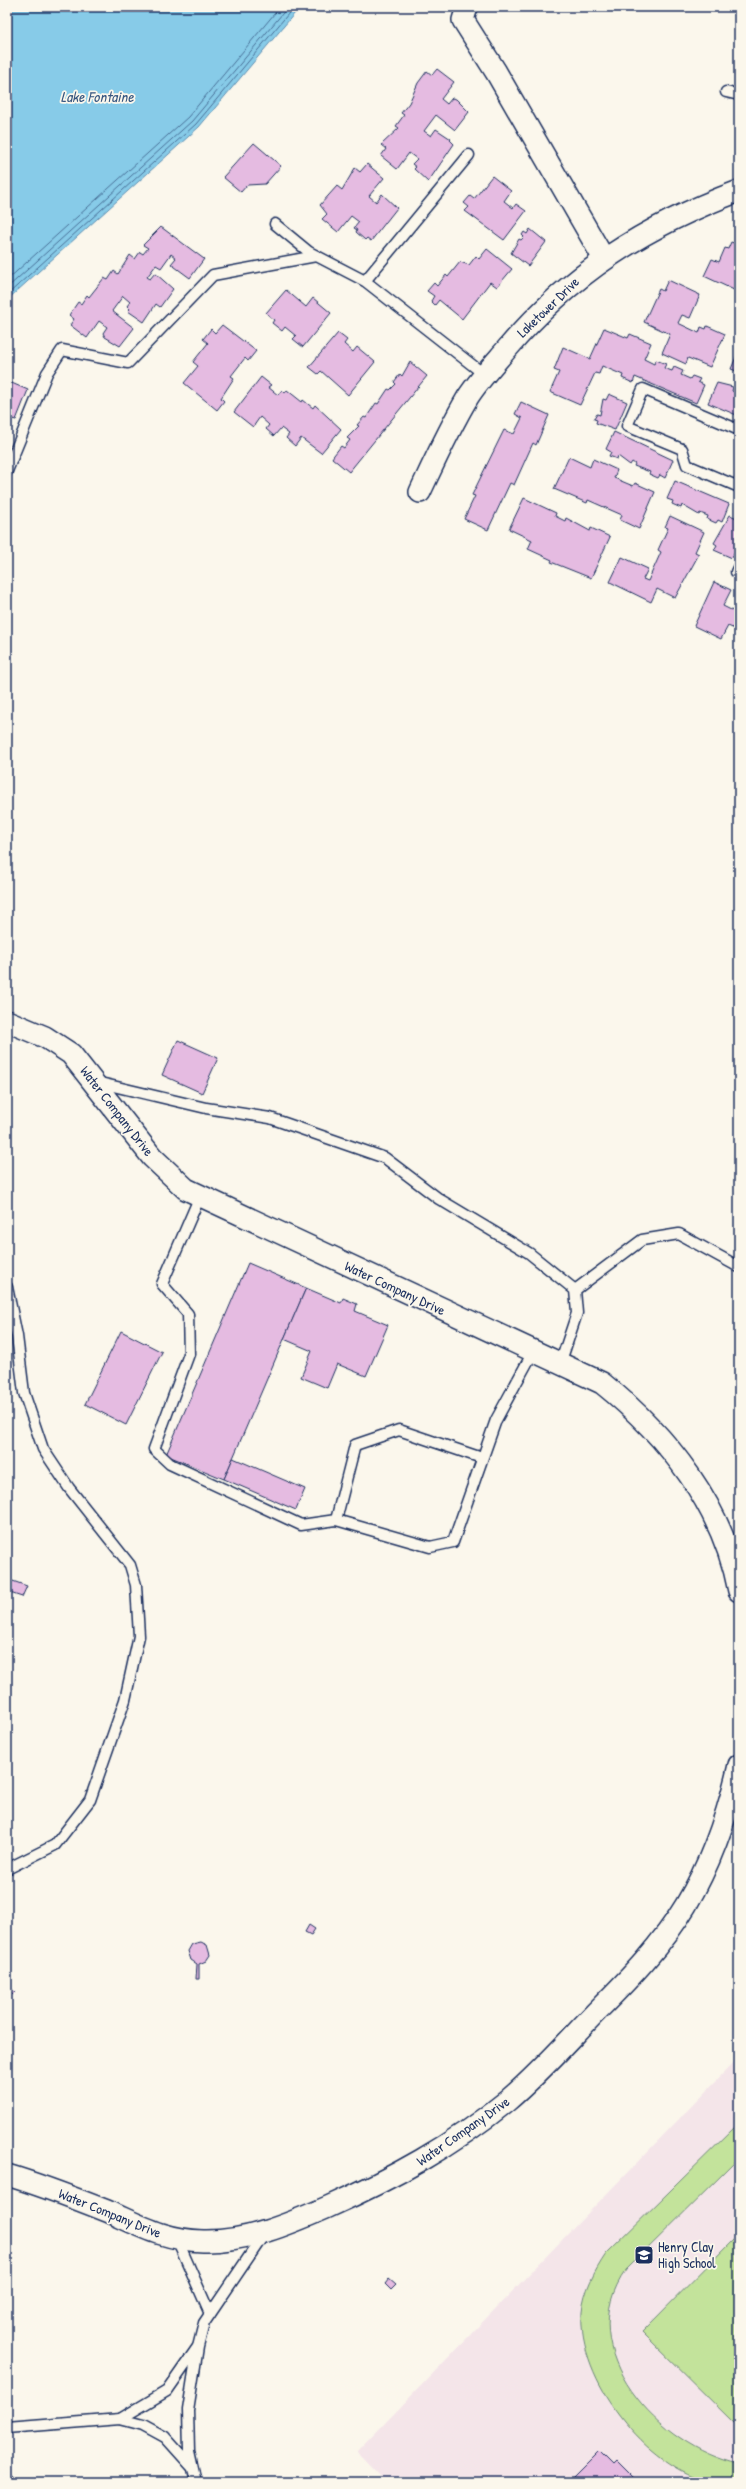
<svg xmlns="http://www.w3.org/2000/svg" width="746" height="2489" viewBox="0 0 746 2489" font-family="'Patrick Hand',sans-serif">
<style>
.built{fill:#f4e5e9}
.green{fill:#c3e39b;stroke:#6f897c}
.water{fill:#87cbe8;stroke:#5c8db1}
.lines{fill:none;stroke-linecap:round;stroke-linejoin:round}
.shore{stroke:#466d95;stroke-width:1}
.building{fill:#e5bbe1;stroke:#1b2f5e}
.lane-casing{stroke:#1b2f5e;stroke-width:13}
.street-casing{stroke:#1b2f5e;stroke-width:24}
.lane{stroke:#fbf7ec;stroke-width:10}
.street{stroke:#fbf7ec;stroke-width:21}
.labels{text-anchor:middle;stroke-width:3.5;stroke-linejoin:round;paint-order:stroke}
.street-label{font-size:14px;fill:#1b2f5e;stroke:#fbf7ec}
.poi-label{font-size:14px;fill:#1b2f5e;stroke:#fbf7ec;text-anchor:start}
.water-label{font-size:15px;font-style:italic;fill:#365680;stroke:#fbf7ec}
</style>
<rect width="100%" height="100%" fill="#fbf7ec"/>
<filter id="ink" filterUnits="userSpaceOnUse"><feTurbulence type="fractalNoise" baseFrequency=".025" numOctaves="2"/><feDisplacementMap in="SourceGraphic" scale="8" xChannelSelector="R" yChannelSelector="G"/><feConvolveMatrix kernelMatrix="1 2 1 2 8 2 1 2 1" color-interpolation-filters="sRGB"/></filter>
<g filter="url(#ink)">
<path class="built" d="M739 2057V2482H386L357 2452Z"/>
<g class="green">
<path d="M739 2123V2158L626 2270C569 2350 660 2447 739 2464V2482C730 2482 720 2484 712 2482 647 2468 577 2379 582 2312 584 2291 594 2272 606 2254Z"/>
<path d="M739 2234V2428L642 2332Z"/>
</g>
<path class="water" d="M7 7H300L199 127 7 300Z"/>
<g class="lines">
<g class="shore">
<path d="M7 280 188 117 280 7"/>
<path d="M7 288 192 121 288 7"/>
<path d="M7 295 196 124 294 7"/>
</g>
</g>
<g class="building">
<path d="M437 69 454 82 441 99 447 104 452 98 456 99 469 112 455 130 436 115 424 131 431 136 436 129 451 139 450 140 454 144 428 182 414 169 416 167 412 164 417 159 409 153 397 169 381 156 386 149 381 145 399 128 396 126 404 115 401 113 409 103 418 83 427 71 432 75Z"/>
<path d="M254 143 281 166 265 184 247 185 241 192 223 177Z"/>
<path d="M367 164 384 178 369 196 376 202 382 194 397 208 371 241 367 238 365 240 356 232 357 230 354 228 359 222 351 216 338 232 322 219 327 214 320 205 337 186 342 190 355 168 360 172Z"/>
<path d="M492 176 511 191 504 201 513 208 516 204 526 211 504 240 465 211 469 207 464 203 470 196 474 199Z"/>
<path d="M161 227 204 259 190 278 171 264 176 258 171 254 161 268 156 265 147 277 150 279 155 273 173 289 160 307 156 304 144 322 128 311 130 309 127 306 130 302 123 296 112 311 134 328 120 346 105 337 103 333 107 327 99 321 87 338 70 325 74 319 69 315 78 302 81 304 87 295 89 297 104 278 108 280 114 271 118 274 130 255 135 259 140 252 143 254 148 248 143 245Z"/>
<path d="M530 229 546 242 528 266 511 253 519 239 521 240 524 237 522 235 524 232 527 234Z"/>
<path d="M731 242 739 245V278L734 290 704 276 712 259 719 262 725 248 728 249Z"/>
<path d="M487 249 512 269 497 287 490 282 462 319 439 300 435 305 431 301 434 296 427 291 434 283 437 286 446 275 448 277 460 262 469 265 476 256 479 259Z"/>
<path d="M668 280 700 295 690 318 682 315 678 323 699 333 701 327 706 329 707 326 725 334 710 367 688 358 686 364 662 353 670 334 644 322 659 289 663 291Z"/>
<path d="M286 290 306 307 313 298 331 313 303 347 293 339 296 336 285 327 282 331 272 323 274 320 266 313Z"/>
<path d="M222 325 256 351 248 361 245 358 231 376 234 378 221 398 224 401 217 410 184 383 198 366 193 362 208 343 203 339 211 329 215 333Z"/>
<path d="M604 328 628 338 630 334 651 343 644 359 654 364 656 360 666 364 664 368 672 371 674 367 683 371 681 375 690 379 692 376 700 379 698 382 704 385 696 403 635 377 633 383 622 378 623 375 602 366 599 374 595 373 580 405 550 392 559 372 554 370 563 347 590 359Z"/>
<path d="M338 333 347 340 344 344 353 352 357 347 375 362 348 395 321 371 318 374 309 367Z"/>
<path d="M739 350V372L731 369Z"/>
<path d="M410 362 427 376 349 472 332 458 334 455 341 446 344 448 350 440 347 438 359 426 357 425 364 417 366 418 376 403 378 404 388 389 390 390 396 384 394 382 400 374 402 376Z"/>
<path d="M261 377 271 385 268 387 278 395 282 390 285 393 287 390 302 402 303 400 313 408 315 405 341 429 321 453 301 438 295 446 286 438 289 434 281 428 274 436 266 429 269 425 260 417 253 427 234 412Z"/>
<path d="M7 381 28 390 16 420 8 418 7 421Z"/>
<path d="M717 383 733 387 732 391 739 394V416L708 403Z"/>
<path d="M609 394 627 402 615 430 596 423 597 420 594 419 597 414 600 415 603 399 606 400Z"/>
<path d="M521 402 549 415 536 445 533 443 514 485 510 483 488 530 464 519 475 496 472 495 504 430 514 434 522 418 515 414Z"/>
<path d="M614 432 673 460 665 478 660 475 658 478 649 474 650 472 634 466 635 464 632 462 630 465 618 456 617 459 609 456 611 452 606 449Z"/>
<path d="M569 457 590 467 593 459 617 470 614 478 633 486 635 483 655 492 639 529 620 520 622 515 588 500 587 503 554 489Z"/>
<path d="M675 481 729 504 722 522 718 520 716 523 707 519 708 516 700 513 699 515 682 505 681 508 672 504 673 501 667 499Z"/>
<path d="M524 498 556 513 555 516 565 521 566 518 590 531 591 528 610 537 591 578 551 562 552 560 528 549 532 540 509 529Z"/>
<path d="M730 515 739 519V542L732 558 714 550 717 545 714 543Z"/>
<path d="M670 516 704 532 695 552 699 554 675 598 657 589 651 602 610 582 622 557 648 569 643 579 648 581 661 552 658 550 668 528 665 527Z"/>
<path d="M714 582 731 590 723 606 733 611 739 597V631L728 626 721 639 694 626Z"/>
<path d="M178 1040 218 1058 202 1093 162 1075Z"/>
<path d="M248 1263 306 1288 224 1479 166 1455Z"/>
<path d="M306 1288 341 1303 343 1298 357 1304 355 1311 388 1325 366 1376 337 1364 327 1388 301 1377 312 1351 284 1339Z"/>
<path d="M121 1331 162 1352 126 1425 85 1404Z"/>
<path d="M233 1458 305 1489 296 1510 224 1479Z"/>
<path d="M7 1579 27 1586 22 1597 7 1592Z"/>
<path d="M309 1925 315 1929 311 1935 305 1932Z"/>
<path d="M201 1942 207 1945 210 1955 206 1961 199 1964V1979H196L197 1964 191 1960 188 1951 192 1944Z"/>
<path d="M7 1985 15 1992 7 2000Z"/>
<path d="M389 2279 396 2285 391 2290 385 2284Z"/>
<path d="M600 2450 614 2464 617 2461 638 2482H568Z"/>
</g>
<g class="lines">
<g class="lane-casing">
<g id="lane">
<path d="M726 92 739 95"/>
<path d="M275 224 309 252 365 281 485 375"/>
<path d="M365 281 469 155"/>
<path d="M739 430 643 389 627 426 682 449 687 465 739 487"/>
<path d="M7 471 47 373 62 350 128 363 213 275 316 256"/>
<path d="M736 572 739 566"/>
<path d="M96 1082 206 1108 270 1118 385 1158 439 1199 529 1253 575 1290 577 1313 560 1364"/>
<path d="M200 1196 162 1284 188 1314 189 1354 154 1449 170 1464 301 1525 336 1520 430 1547 453 1542 496 1420 533 1352"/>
<path d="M7 1287 17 1336 24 1393 43 1449 69 1488 130 1565 136 1585 139 1636 125 1700 90 1800 55 1845 7 1869"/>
<path d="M575 1290 642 1240 679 1234 739 1267"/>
<path d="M336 1520 355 1445 399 1430 482 1458"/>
<path d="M177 2239 210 2314"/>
<path d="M120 2419 167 2391 197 2348"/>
<path d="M7 2428 120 2419 143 2425 165 2437 191 2466"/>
<path d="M7 2478 11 2482"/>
<path d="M196 2482 189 2451 188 2410 198 2347 204 2323 265 2233"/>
</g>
</g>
<g class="street-casing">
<g id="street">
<path d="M467 7 463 20 496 72 604 259"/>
<path d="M420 492C435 460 450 427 468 397 479 380 493 365 506 350 571 273 645 226 739 191"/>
<path d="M7 1021 45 1037 71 1054 152 1157 186 1189 602 1383C668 1436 723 1506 739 1591"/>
<path d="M7 2175C41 2185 74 2198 107 2211 141 2226 165 2240 203 2241 247 2242 289 2224 328 2207 393 2178 452 2146 507 2101 539 2074 567 2042 596 2012 629 1979 662 1945 686 1905 712 1861 728 1814 739 1765"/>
</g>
</g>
<use href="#lane" class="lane"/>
<use href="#street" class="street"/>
</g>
</g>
<defs>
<g id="school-square" transform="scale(1)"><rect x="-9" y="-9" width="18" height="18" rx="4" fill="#1b2f5e" stroke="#fbf7ec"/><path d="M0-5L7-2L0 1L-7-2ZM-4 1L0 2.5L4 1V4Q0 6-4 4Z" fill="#fff"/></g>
</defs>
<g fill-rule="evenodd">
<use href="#school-square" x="644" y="2255"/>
</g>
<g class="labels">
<g class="street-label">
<text transform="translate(548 307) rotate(-44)" y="5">Laketower Drive</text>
<text transform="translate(117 1111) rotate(52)" y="5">Water Company Drive</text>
<text transform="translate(395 1288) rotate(25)" y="5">Water Company Drive</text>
<text transform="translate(463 2131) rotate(-35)" y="5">Water Company Drive</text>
<text transform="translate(110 2213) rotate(22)" y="5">Water Company Drive</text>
</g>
<g class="poi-label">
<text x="658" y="2252">Henry Clay<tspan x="658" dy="16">High School</tspan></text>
</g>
<g class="water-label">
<text x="97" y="102">Lake Fontaine</text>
</g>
</g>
<rect width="746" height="2489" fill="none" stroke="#fbf7ec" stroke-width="24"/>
<rect x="12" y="12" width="722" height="2465" fill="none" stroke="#1b2f5e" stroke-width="1.5" filter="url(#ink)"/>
</svg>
